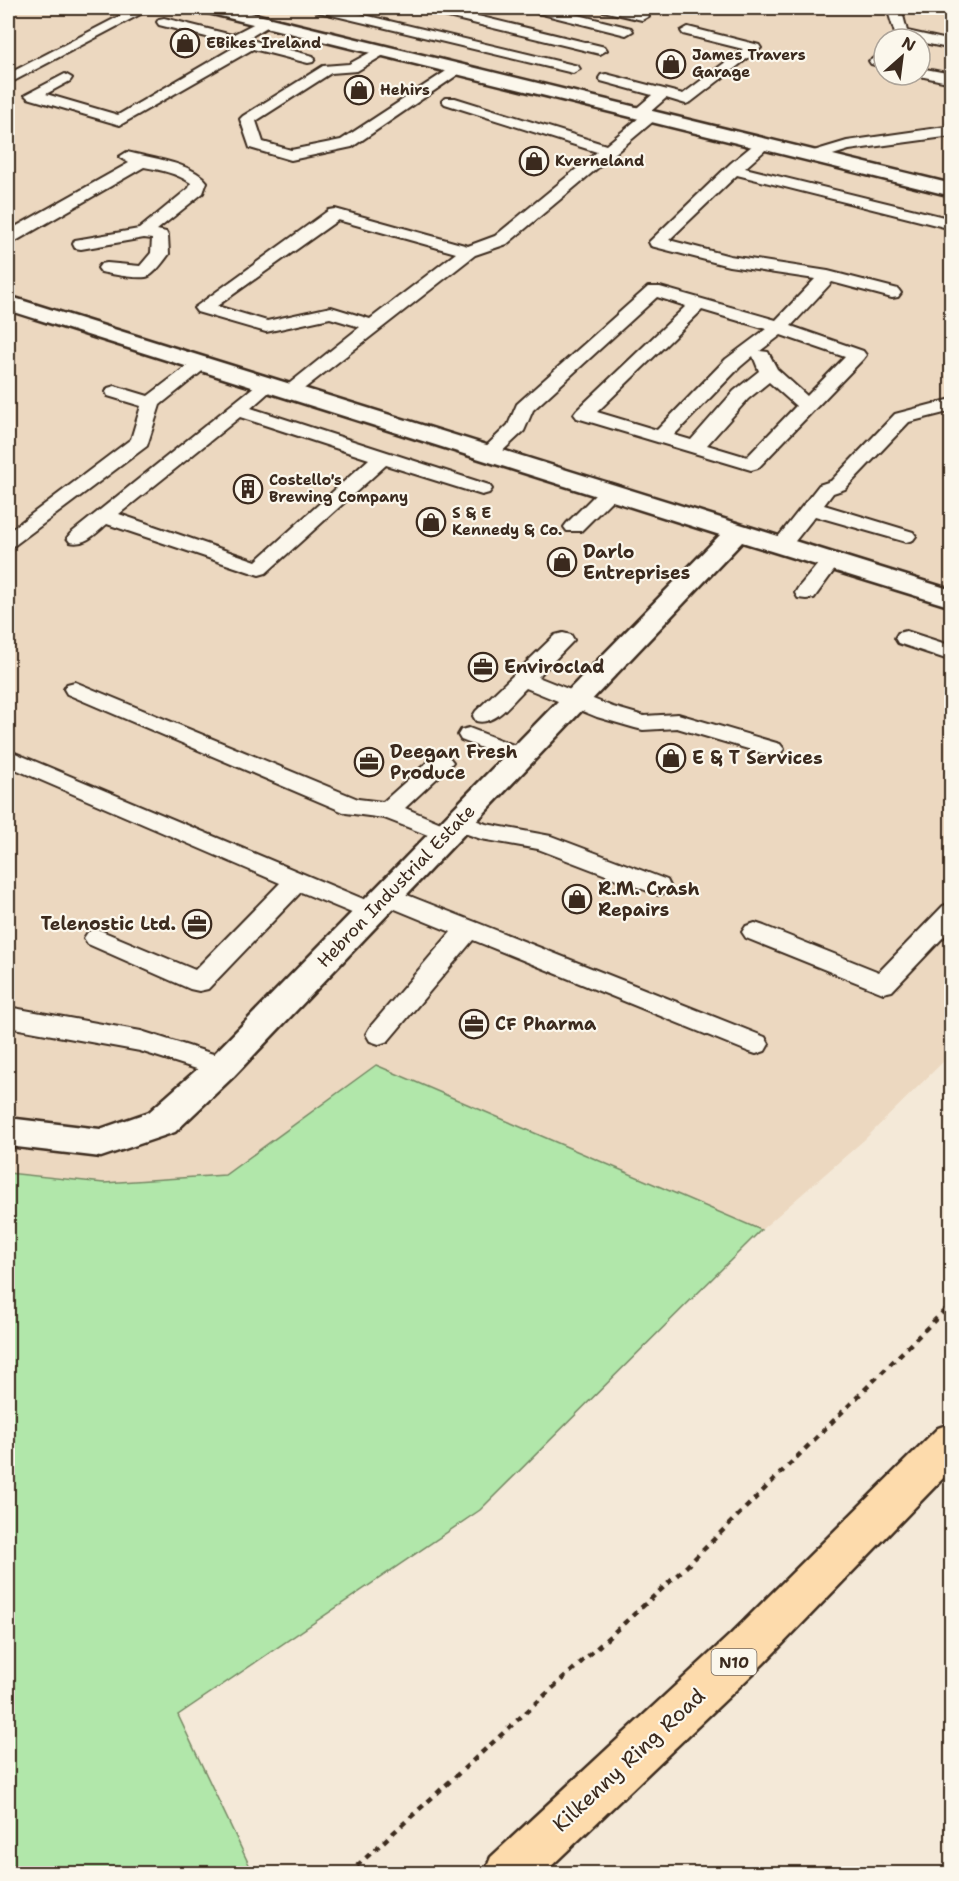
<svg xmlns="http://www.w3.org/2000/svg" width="959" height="1881" viewBox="0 0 959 1881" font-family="'Shantell Sans',sans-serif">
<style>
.built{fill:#ecd8c0;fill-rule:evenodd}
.green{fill:#b1e7aa;stroke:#768864;stroke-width:1.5}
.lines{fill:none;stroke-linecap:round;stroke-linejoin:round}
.service-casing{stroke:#3b2a1e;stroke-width:4}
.minor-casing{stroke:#3b2a1e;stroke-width:5}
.trunk-casing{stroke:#3b2a1e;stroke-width:5}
.path{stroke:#3b2a1e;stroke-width:4.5;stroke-dasharray:6 6;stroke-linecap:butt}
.service{fill:#fbf7ec;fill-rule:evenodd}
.minor{fill:#fbf7ec;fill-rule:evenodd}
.trunk{fill:#fddbac;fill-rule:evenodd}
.labels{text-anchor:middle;stroke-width:4.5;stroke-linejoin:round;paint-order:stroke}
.far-poi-label{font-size:15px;font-weight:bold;fill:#3b2a1e;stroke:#fbf7ec;text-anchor:start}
.shield{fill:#fbf7ec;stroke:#75685c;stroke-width:1.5}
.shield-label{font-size:16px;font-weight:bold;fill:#3b2a1e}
.poi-label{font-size:18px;font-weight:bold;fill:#3b2a1e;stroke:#fbf7ec;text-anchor:start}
.street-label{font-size:18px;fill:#3b2a1e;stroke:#fbf7ec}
.near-street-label{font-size:21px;fill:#3b2a1e;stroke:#fbf7ec}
</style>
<rect width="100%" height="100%" fill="#f4e9d8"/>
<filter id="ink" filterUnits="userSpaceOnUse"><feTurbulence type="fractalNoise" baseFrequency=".0167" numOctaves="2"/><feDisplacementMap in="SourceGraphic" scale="12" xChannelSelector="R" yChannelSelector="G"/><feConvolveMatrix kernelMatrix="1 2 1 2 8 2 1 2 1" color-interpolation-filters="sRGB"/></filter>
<g filter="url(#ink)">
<path class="built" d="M8 8H951V1054L864 1140 761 1230 376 1065 225 1175 104 1183 8 1173ZM884 39H920V75H884Z"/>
<path class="green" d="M376 1065 761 1230 480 1510 178 1715 253 1873H8V1173L104 1183 225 1175Z"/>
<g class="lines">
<g class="service-casing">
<g id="service">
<path d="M135 8H152L8 84V74Z"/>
<path d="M313 8H335L578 66 580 69 573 73 315 11Z"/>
<path d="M528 8H550L631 28 633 31 626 35 530 11Z"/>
<path d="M601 8H624L647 13 649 16 642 20 603 11Z"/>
<path d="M887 8H901L907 31 952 41V49L920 42V39L896 37Z"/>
<path d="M449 9 605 47 607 50 600 54 444 16 442 13Z"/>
<path d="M267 17 274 21 272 24 247 39 313 56 315 59 313 62 308 63 253 49 120 125 28 98 25 95 65 74 72 78 70 81 46 94 118 115 238 45 159 25 157 22 159 19 164 18 232 35Z"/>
<path d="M688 27 759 45 761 48 691 102 686 104 666 98 650 112 656 113 659 116 656 119 507 244 475 255 296 395H282L280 391 360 327 330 318 266 332 197 312 194 308 329 210 335 209 468 246 495 236 597 152 445 104 442 101 445 98H455L606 145 640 117 634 116 631 113 652 95 601 81 599 78 601 75 606 74 683 94 743 49 683 34 681 31ZM338 220 456 253 370 319 331 307 267 321 217 306Z"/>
<path d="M382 46 387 47 389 50 387 53 357 71 331 73 256 121 263 142 291 150 341 140 454 66 459 65 466 69 352 147 291 160 250 148 240 119 243 116 323 66 349 64Z"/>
<path d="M876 57 884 59V67L871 64 869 61Z"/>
<path d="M920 68 952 74V83L915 75H920Z"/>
<path d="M952 126V136L849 150 813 161 805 156 807 153 847 141Z"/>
<path d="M764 139 772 144 745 168 952 219V229L737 175 669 240 730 256 828 271 898 289 901 293 898 297 892 298 832 282 791 326 863 351 866 355 863 359 758 468 751 470 577 418 574 414 577 410 686 306 657 297 533 410 524 431 495 458H481L478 454 508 425 517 404 648 287H660L776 320 815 279 729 266 651 246 649 242 731 163 758 141ZM702 310 766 329 726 359 657 430 597 412ZM781 335 845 357 807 396 777 369 768 352 760 351ZM753 356 759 371 734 391 691 440 674 435 740 367ZM769 382 796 406 747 457 707 445 748 399Z"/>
<path d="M127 152C150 158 193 163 207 182L203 193 157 230 166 232 168 236 169 254C164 261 156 272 149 276 142 280 110 274 101 272L98 268 101 264 107 263 140 266 151 253 152 239 144 238 81 249 75 248 73 244 75 240 81 239 139 229 189 188 191 183C176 173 161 170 144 167L14 242 8 243V231L129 163 119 157Z"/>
<path d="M202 358 209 360 211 364 160 405 147 446 15 545 8 547V532L131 439 141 406 108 396 106 392 108 388 115 386 148 396 195 360Z"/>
<path d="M268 379 275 381 277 385 251 408 489 485 492 489 489 493 482 495 386 465 266 573 259 575 107 524C96 533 85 546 70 542L67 538 70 534 261 381ZM240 417 369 459 256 561 119 514Z"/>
<path d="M952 399V411L909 422 845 489 833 493 824 505 913 532 916 536 913 540 906 542 815 516 788 550 781 552 774 550 771 546 819 485 831 481 895 414Z"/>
<path d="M609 486 616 488 619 492 616 496 581 531H567L564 527 567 523 602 488Z"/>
<path d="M831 555 838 557 841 561 838 565 814 598 806 599 798 598 795 593 798 588 824 557Z"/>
<path d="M906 631 952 646V661L898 643 895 638 898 633Z"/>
<path d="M563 633 571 635 574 640 538 677 613 707 644 716 678 714 780 744 784 749 780 754 772 756 677 728 643 730 635 728 597 717 526 688C512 701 496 726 476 721L473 716 476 711 555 635Z"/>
<path d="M75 682 358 799 383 802 433 757 441 754 449 757 453 762 449 767 405 808 448 826 446 822 449 816 458 814 486 824 551 836 667 880 670 886 667 892 658 895 538 849 481 839 456 830 458 834 455 840 446 842 384 818 346 813 67 694 64 689 67 684Z"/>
<path d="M469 728 529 751 533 756 529 761 521 763 461 740 458 735 461 730Z"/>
<path d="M8 750 380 906 384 912 380 918 371 921 301 892 208 989 199 991 190 989 88 944 84 938 88 932 97 929 195 970 280 883 8 766Z"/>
<path d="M387 887 765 1037 769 1044 765 1051 756 1054 747 1051 473 940 388 1041 379 1044 370 1041 366 1034 370 1027 451 932 378 902 375 896 378 890Z"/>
<path d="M952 903V928L892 991 883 993 746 938 742 932 746 926 755 923 764 926 879 972 943 906Z"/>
<path d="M8 1007 141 1031 232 1060 236 1067 232 1074 222 1077 140 1051 8 1027Z"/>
</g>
</g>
<g class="minor-casing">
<g id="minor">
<path d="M201 8H230L952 184V196L204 12Z"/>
<path d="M8 296 952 590V607L742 542 234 1076 175 1132 101 1157 8 1146V1118L100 1129 149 1112 210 1058 720 535 8 310Z"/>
</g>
</g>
<g class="trunk-casing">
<path id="trunk" d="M952 1423V1469L763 1664 543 1874H484L491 1857 731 1634 938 1428Z"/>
</g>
<path class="path" d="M348 1874 686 1567 952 1303"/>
<use href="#service" class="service"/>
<use href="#minor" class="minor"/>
<use href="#trunk" class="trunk"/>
</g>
</g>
<defs>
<g id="shop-ring" transform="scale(1.5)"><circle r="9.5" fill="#fbf7ec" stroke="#3b2a1e" stroke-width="1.5"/><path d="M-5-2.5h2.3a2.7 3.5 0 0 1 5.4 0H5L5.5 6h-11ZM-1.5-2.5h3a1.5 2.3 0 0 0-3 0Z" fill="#3b2a1e"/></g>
<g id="building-ring" transform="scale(1.5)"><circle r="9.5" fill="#fbf7ec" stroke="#3b2a1e" stroke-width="1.5"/><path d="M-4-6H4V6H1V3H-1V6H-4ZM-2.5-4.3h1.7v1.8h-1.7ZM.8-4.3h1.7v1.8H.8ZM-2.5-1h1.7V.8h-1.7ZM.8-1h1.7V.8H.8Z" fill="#3b2a1e"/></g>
<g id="office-ring" transform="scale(1.5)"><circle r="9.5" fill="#fbf7ec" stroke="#3b2a1e" stroke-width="1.5"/><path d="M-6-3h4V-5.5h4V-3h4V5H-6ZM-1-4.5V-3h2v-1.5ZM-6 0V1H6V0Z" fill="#3b2a1e"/></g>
</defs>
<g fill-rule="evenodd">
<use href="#shop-ring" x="185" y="43"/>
<use href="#shop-ring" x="671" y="64"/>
<use href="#shop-ring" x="359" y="90"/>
<use href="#shop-ring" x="534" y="161"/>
<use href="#building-ring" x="248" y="489"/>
<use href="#shop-ring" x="431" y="522"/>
<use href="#shop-ring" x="562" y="562"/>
<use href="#office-ring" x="483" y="667"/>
<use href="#shop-ring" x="671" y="758"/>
<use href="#office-ring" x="369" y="762"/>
<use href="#shop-ring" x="577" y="899"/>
<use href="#office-ring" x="197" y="924"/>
<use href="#office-ring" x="474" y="1024"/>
</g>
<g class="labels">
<g class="far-poi-label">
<text x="206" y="48">EBikes Ireland</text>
<text x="692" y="60">James Travers<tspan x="692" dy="17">Garage</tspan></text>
<text x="380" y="95">Hehirs</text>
<text x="555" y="166">Kverneland</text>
<text x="269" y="485">Costello's<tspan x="269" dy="17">Brewing Company</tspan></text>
<text x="452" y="518">S &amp; E<tspan x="452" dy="17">Kennedy &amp; Co.</tspan></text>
</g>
<rect class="shield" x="711.5" y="1649" width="45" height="26" rx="4.5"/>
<g class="shield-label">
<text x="734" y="1668">N10</text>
</g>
<g class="poi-label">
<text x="583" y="558">Darlo<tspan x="583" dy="21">Entreprises</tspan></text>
<text x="504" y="673">Enviroclad</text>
<text x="390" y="758">Deegan Fresh<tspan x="390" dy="21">Produce</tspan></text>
<text x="692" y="764">E &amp; T Services</text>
<text x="598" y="895">R.M. Crash<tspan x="598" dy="21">Repairs</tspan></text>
<text x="176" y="930" text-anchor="end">Telenostic Ltd.</text>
<text x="495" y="1030">CF Pharma</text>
</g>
<g class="street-label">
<text transform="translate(396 886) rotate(-46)" y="6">Hebron Industrial Estate</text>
</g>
<g class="near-street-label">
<text transform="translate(629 1760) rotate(-43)" y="7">Kilkenny Ring Road</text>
</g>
</g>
<rect width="959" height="1881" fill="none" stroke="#fbf7ec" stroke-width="30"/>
<rect x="15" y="15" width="929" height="1851" fill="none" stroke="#3b2a1e" stroke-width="2" filter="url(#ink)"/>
<g transform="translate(902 57) rotate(28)"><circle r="28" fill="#fbf7ec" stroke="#aea59a" stroke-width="1.5"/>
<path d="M0-4.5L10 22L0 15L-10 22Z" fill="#3b2a1e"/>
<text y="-9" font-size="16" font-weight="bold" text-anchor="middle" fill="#3b2a1e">N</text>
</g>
</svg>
